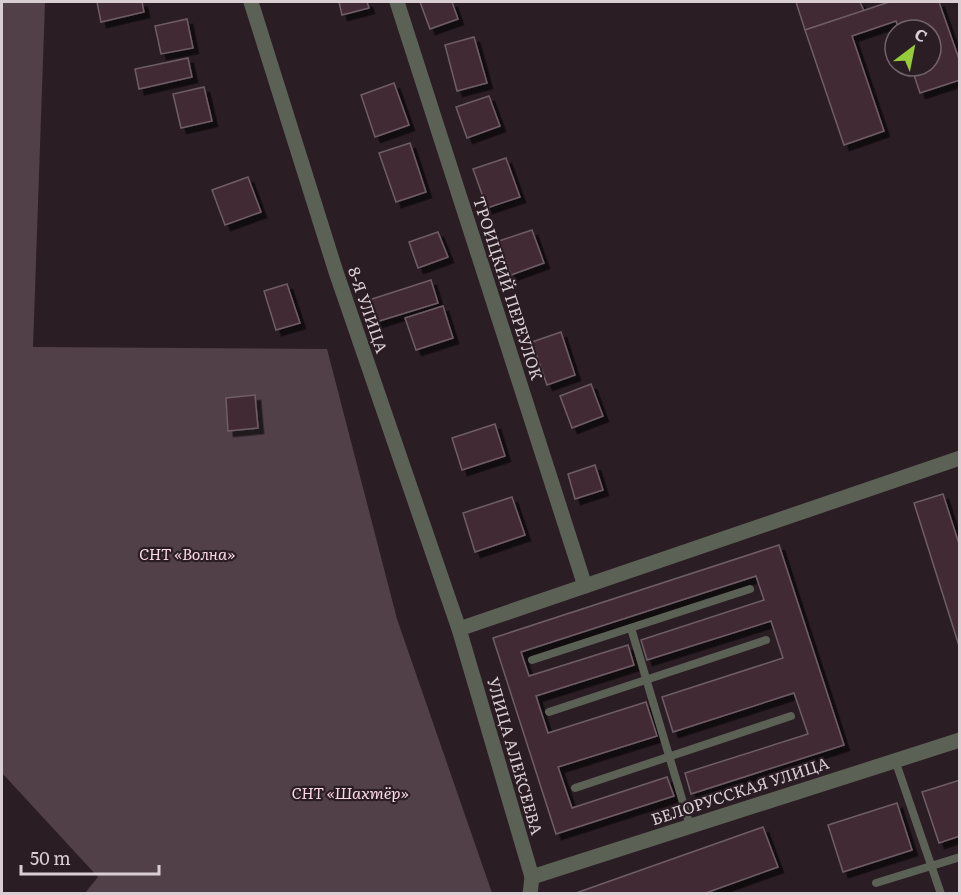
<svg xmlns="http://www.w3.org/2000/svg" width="961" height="895" viewBox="0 0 961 895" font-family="Literata,serif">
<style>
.green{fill:#524048}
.building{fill:#432a36;stroke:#6e5d65;stroke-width:1.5;filter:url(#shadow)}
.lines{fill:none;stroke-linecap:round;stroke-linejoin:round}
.lane{stroke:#5c6156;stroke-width:8}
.street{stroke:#5c6156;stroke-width:15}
.labels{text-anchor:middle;stroke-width:4.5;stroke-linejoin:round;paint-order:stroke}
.street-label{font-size:16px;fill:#d9cfd3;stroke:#2b1d24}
.park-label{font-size:16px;font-style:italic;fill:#fad8e7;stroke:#2b1d24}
</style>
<defs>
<filter id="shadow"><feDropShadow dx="5.5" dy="5.5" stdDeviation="0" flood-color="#0009"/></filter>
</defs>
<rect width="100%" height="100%" fill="#2b1d24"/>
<path class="green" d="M2 2H45L33 347 327 349 397 619 492 893H85L98 877 2 773Z"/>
<g class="building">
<path d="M97 2H142L144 12 101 22Z"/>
<path d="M339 2H367L369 8 342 15Z"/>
<path d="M420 2H452L458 19 430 29Z"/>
<path d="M796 2H860L864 11 805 30Z"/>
<path d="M889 2H939L960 62V80L920 93 911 66H931V30H899L896 21 852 36 884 131 844 145 805 30Z"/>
<path d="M187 19 193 48 161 54 155 26Z"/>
<path d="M474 37 487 83 457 91 445 45Z"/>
<path d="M188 58 192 77 139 89 135 69Z"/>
<path d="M394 83 409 125 375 137 361 95Z"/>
<path d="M204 87 212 121 181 128 173 94Z"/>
<path d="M489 96 500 126 467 138 456 107Z"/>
<path d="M410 143 426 192 396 202 379 153Z"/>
<path d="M506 158 520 197 487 208 473 169Z"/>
<path d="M248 177 261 212 225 225 212 190Z"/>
<path d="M532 230 544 263 511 275 499 241Z"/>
<path d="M438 232 448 257 418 268 409 242Z"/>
<path d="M431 280 438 303 376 322 369 300Z"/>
<path d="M287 284 300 323 276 330 264 291Z"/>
<path d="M443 306 453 338 416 350 405 318Z"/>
<path d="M561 332 575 375 547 385 532 342Z"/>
<path d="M591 384 603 416 572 428 560 396Z"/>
<path d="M255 395 258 428 228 431 226 398Z"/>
<path d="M495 424 505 456 462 470 452 438Z"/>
<path d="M595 465 603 490 575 499 568 474Z"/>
<path d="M943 494 960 547V649L914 503Z"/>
<path d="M512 497 525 535 475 552 463 513Z"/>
<path d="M779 545 844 745 691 794 685 773 808 734 794 693 673 732 662 697 783 658 771 621 647 660 641 640 764 600 756 576 521 652 529 676 628 645 634 665 536 696 548 733 646 702 657 736 558 767 572 808 667 777 674 796 556 834 493 638Z"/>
<path d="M960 780V836L939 843 922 792Z"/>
<path d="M897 803 912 850 843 872 828 825Z"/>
<path d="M763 827 778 867 703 894 576 893Z"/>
</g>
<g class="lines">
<g class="lane">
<path d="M631 628 690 826"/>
<path d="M532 660 750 589"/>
<path d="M549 712 766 640"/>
<path d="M895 760 941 894"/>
<path d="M575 788 791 716"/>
<path d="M876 883 960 857"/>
</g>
<g class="street">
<path d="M251 2 336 272 459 629 532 877 530 894"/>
<path d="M397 2 585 586"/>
<path d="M459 629 960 458"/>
<path d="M532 877 960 740"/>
</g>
</g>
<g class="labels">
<g class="street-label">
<text transform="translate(508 288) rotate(72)" y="6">ТРОИЦКИЙ ПЕРЕУЛОК</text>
<text transform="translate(368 310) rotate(71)" y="6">8-Я УЛИЦА</text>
<text transform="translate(515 756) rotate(74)" y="6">УЛИЦА АЛЕКСЕЕВА</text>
<text transform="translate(740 791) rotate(-18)" y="6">БЕЛОРУССКАЯ УЛИЦА</text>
</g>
<g class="park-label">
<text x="187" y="560">СНТ «Волна»</text>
<text x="350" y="799">СНТ «Шахтёр»</text>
</g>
</g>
<rect width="961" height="895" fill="none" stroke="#d9cfd3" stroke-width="6"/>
<g transform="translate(913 48) rotate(32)"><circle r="28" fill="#2b1d24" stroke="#71646a" stroke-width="1.5"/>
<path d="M0-4.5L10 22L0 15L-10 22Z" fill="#96cc3a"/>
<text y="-9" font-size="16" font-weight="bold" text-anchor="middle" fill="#d9cfd3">С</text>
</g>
<path d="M21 865v9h138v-9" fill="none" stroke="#d9cfd3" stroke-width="3"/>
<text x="30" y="865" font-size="18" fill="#d9cfd3" stroke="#2b1d24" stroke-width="4.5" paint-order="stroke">50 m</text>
</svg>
